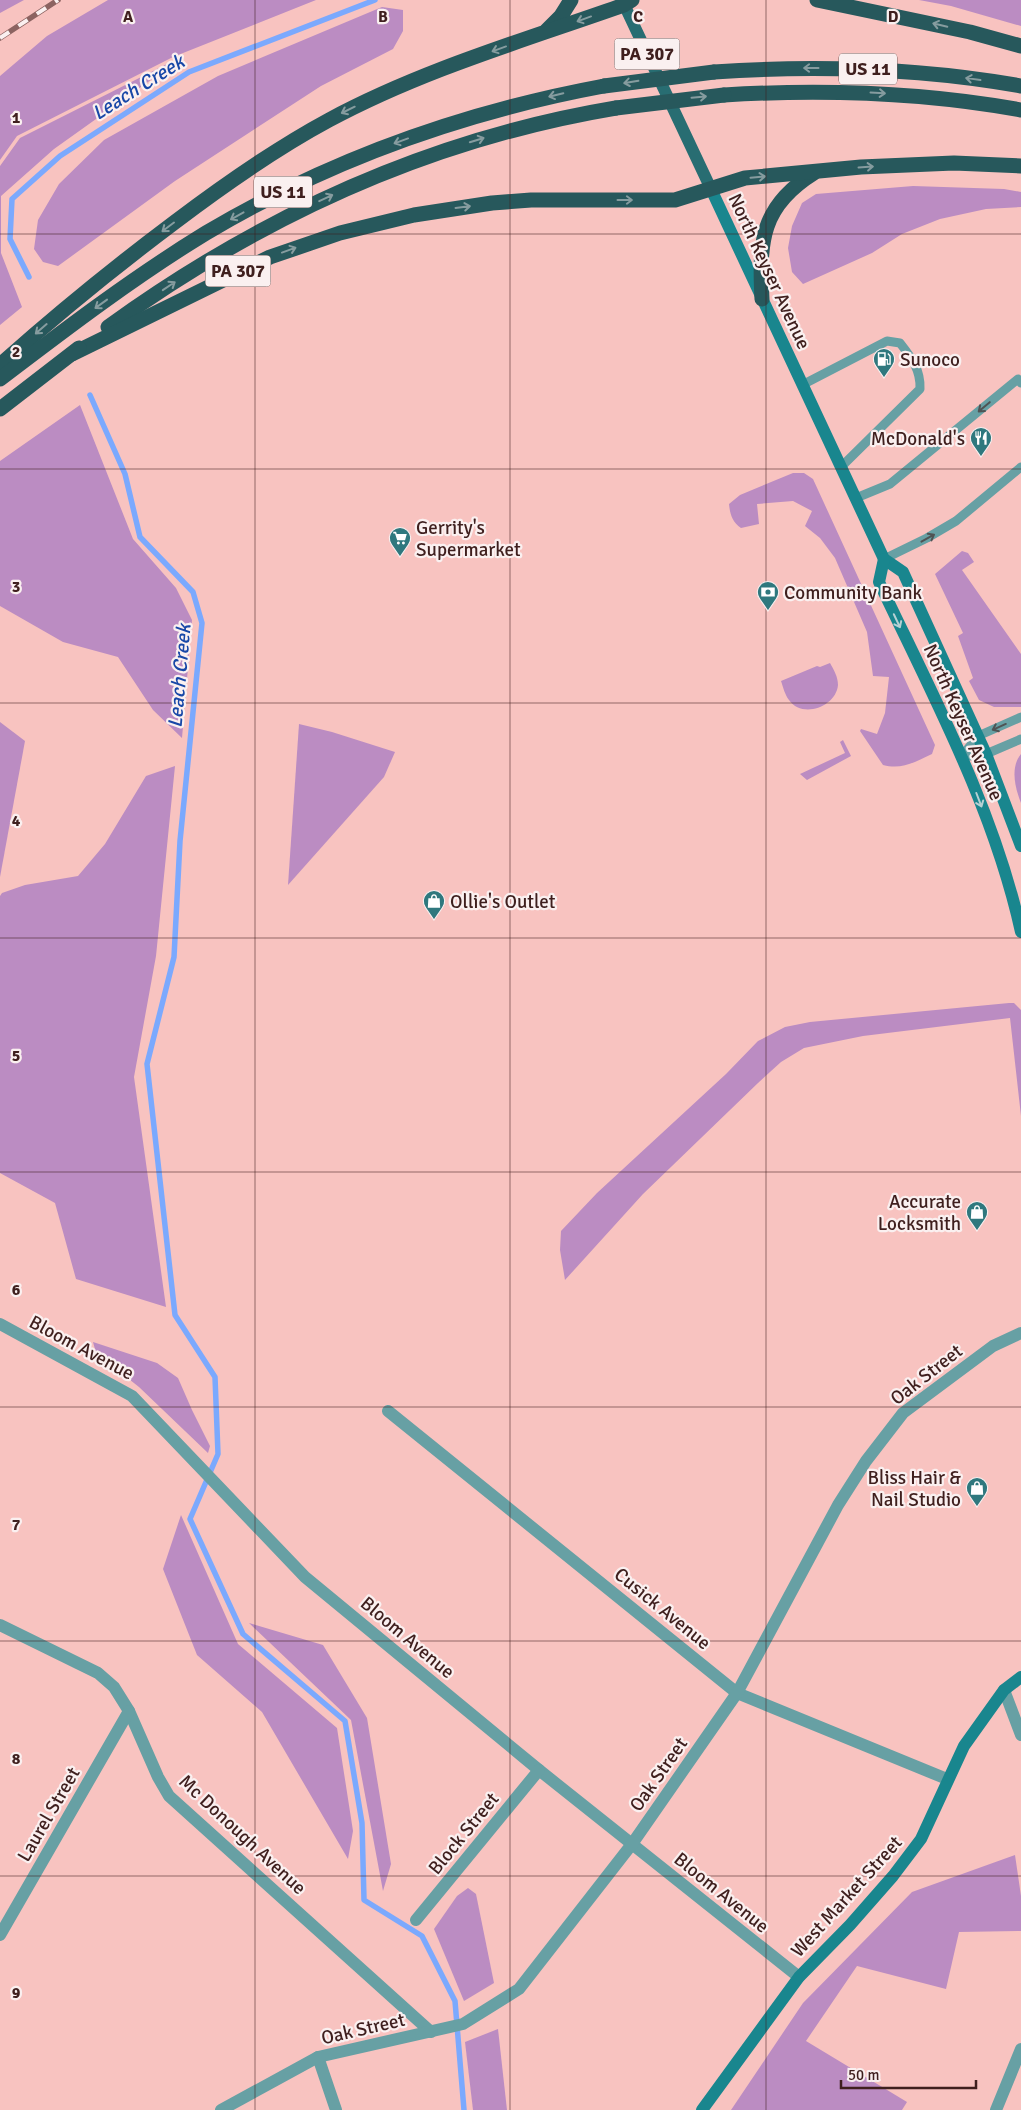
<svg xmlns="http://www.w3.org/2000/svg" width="1021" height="2110" viewBox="0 0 1021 2110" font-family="Signika,sans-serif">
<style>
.green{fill:#bb8cc2}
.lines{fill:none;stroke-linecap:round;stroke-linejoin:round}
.stream{stroke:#7ba9fe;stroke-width:5.5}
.service{stroke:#67a0a4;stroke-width:9}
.minor{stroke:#67a0a4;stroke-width:12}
.tertiary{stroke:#67a0a4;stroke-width:12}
.secondary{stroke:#19868e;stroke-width:12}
.primary{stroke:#286d72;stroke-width:12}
.motorway{stroke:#27585c;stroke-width:15}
.rail-casing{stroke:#8c6361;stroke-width:5.5}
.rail{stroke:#faf0f0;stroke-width:4;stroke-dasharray:11;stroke-linecap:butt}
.motorway-bridge{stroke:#27585c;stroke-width:15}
.oneway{stroke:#869c9f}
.oneway2{stroke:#4f5354}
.oneway3{stroke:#b6d0d3}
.grid{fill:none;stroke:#3f1f1e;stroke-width:1;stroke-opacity:0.55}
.labels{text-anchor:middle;stroke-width:4.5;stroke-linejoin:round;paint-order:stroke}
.shield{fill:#faf0f0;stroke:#775e5d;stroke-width:1}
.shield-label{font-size:18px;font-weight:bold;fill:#3f1f1e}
.street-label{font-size:19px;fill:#3f1f1e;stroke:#faf0f0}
.poi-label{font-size:19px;fill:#3f1f1e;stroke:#faf0f0;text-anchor:start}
.water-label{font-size:20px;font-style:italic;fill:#1747a7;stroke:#faf0f0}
.grid-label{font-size:16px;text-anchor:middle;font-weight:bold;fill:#3f1f1e;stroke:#faf0f0;stroke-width:4.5;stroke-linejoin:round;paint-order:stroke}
</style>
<rect width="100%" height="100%" fill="#f8c3c0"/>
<g class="green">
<path d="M0 0H24L0 13Z"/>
<path d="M108 0H316L173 57 17 136 0 160V76L47 36Z"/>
<path d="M919 0H1021V26L951 6Z"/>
<path d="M382 7 403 10V31L393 49 321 86 175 181 58 266 43 262 34 249 38 220 59 184 104 140 218 76Z"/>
<path d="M176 62 54 149 1 196V253L22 307 0 325V166L20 138 167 64Z"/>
<path d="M913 186 1004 189 1021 192V207L986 209 940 219 902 234 872 253 803 284 792 272 788 248 792 226 802 203 816 194Z"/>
<path d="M80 405 133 539 176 588 192 620 182 738 153 710 118 657 63 642 0 606V461Z"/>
<path d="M793 473H804L813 479 935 745 932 754C915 762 902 770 883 765L860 731 861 729 877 734 885 713 889 677 873 676 867 632 835 558 820 538 805 526 812 511 793 501 757 504 759 524 741 528C732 522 730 514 729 504L740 495Z"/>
<path d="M962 551 968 553 974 562 962 570 1021 654V707H994L979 700 969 681 973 678 958 636 963 633 935 574Z"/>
<path d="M830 663C834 670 838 677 838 685 836 707 802 719 789 700 785 695 783 687 781 681L817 666 820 667Z"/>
<path d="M0 722 25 741 0 877Z"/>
<path d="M299 724 332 732 395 752 384 777 288 885Z"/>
<path d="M843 740 851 756 807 780 800 774 845 753 840 742Z"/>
<path d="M1021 754V803C1015 788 1010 767 1021 754Z"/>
<path d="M175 766 156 956 134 1077 166 1307 76 1279 55 1203 0 1173V896L2 893 25 885 78 876 105 844 146 776Z"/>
<path d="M1009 1003H1014L1021 1010V1116L1010 1018 863 1036 804 1048 781 1062 758 1083 643 1194 565 1280 560 1250 561 1231 597 1193 726 1074 758 1041 785 1027 810 1022Z"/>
<path d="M93 1342 157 1363 178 1378 192 1410 210 1446 208 1453 139 1387 96 1353Z"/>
<path d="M181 1515 238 1644 337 1728 353 1831 348 1859 262 1712 197 1655 163 1569Z"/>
<path d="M249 1623 323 1645 367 1718 391 1864 383 1891 351 1720Z"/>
<path d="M1015 1855 1021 1896V1931L959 1932 946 1989 857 1966 806 2041 907 2102 902 2110H731L803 2003 912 1892Z"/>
<path d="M468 1888 476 1894 494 1983 464 2001 434 1929 457 1896Z"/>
<path d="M498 2029 507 2110H473L465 2042Z"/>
</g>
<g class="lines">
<g class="stream">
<path d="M29 277 10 239 12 199 60 156 189 72 375 0"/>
<path d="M90 395 125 474 140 537 193 592 202 623 180 841 174 957 147 1064 175 1315 215 1377 218 1454 190 1519 243 1634 345 1721 362 1823 364 1900 422 1936 455 2001 464 2110"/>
</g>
<g class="service">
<path d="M802 385 887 341 900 343C911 357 921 370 920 389L841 467"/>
<path d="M856 498 890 484 1018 379 1021 383"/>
<path d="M884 559 927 538 956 521 1021 467"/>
<path d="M961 757 978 736 1021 717"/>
<path d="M961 757 986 754 1021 739"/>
</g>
<g class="minor">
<path d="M0 1324 132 1396 305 1577 539 1770 799 1977"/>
<path d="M388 1411 737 1693 947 1779"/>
<path d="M0 1625 98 1673 114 1687 129 1711 158 1777 169 1796 431 2032"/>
<path d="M1004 1690 1021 1735"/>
<path d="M416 1920 539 1770"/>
<path d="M0 1935 129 1711"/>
<path d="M318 2057 336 2110"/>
<path d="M996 2110 1021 2049"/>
</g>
<path class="tertiary" d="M221 2110 318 2057 463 2024 519 1989 632 1844 737 1693 838 1505 866 1461 903 1413 993 1346 1021 1333"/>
<g class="secondary">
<path d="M711 189 884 559 903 572 986 754 1021 846"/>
<path d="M884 559 879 582C933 696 994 809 1021 932"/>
<path d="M702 2110 799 1977 850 1925 893 1876 921 1839 964 1746 1004 1690 1021 1677"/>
</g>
<path class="primary" d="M622 0 711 189"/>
<g class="motorway">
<path d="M817 0 970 32 1021 46"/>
<path d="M547 30 561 16 571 0"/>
<path d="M714 72C817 65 919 68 1021 86"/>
<path d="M724 95C824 89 922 92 1021 110"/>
<path d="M762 299C759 241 761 206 814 173"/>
<path d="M108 327C260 217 430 139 616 108"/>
<path d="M72 354 270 257 340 233 414 215 492 203 531 200H675L745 178 861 167 954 163 1021 166"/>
<path d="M0 365C56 315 115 267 175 222 224 185 275 149 329 120 422 70 525 40 624 5L632 0"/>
<path d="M0 379C67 328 134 277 206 233 329 160 464 112 604 86"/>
<path d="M0 409 79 348"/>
</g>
<g class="rail-casing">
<path id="rail" d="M0 38 58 0"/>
</g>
<use href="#rail" class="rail"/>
<g class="motorway-bridge">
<path d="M604 86 714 72"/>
<path d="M616 108 724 95"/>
</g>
</g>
<defs><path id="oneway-shaft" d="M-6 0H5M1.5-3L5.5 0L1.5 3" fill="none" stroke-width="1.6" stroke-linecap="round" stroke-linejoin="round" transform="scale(1.25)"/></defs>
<g class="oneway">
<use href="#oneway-shaft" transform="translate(584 19) rotate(160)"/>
<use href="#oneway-shaft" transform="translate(940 25) rotate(-167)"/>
<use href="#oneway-shaft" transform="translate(499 49) rotate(160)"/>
<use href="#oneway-shaft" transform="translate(811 68) rotate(180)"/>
<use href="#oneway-shaft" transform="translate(973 79) rotate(-172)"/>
<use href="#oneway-shaft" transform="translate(631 82) rotate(171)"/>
<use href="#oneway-shaft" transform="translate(878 93) rotate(3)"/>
<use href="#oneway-shaft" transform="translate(556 95) rotate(167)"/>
<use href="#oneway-shaft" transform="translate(699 97) rotate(-5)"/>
<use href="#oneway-shaft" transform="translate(348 110) rotate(154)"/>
<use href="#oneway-shaft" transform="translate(477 140) rotate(-17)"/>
<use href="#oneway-shaft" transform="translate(401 141) rotate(160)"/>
<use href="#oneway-shaft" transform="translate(866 167) rotate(-4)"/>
<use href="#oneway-shaft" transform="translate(758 177) rotate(-5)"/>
<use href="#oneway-shaft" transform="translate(326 198) rotate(-25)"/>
<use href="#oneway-shaft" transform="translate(625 200)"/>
<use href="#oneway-shaft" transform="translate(463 207) rotate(-7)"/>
<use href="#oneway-shaft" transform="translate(237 216) rotate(151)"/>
<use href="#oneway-shaft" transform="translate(168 227) rotate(143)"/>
<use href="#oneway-shaft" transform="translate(289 250) rotate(-20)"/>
<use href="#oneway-shaft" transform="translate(169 286) rotate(-34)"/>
<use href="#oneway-shaft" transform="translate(101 304) rotate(144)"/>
<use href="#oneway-shaft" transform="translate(41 329) rotate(139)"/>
</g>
<g class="oneway2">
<use href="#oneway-shaft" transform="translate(984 407) rotate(140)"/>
<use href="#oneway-shaft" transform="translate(928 538) rotate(-29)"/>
<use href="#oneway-shaft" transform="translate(999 727) rotate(156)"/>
</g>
<g class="oneway3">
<use href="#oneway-shaft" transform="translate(897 621) rotate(65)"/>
<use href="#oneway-shaft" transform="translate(979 800) rotate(69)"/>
</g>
<path class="grid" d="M255 0V2110M510 0V2110M766 0V2110M0 234H1021M0 469H1021M0 703H1021M0 938H1021M0 1172H1021M0 1407H1021M0 1641H1021M0 1876H1021"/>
<defs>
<g id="fuel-pin" transform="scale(1.125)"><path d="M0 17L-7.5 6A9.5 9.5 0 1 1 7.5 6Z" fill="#2f787e" stroke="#faf0f0"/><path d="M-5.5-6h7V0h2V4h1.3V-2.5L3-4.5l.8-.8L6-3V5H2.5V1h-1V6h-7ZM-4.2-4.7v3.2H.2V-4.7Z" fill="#fff"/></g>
<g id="restaurant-pin" transform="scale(1.125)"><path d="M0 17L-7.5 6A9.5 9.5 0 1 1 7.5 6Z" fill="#2f787e" stroke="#faf0f0"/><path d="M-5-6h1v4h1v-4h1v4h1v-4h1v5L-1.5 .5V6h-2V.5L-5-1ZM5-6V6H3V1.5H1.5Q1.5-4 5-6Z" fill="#fff"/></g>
<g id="supermarket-pin" transform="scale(1.125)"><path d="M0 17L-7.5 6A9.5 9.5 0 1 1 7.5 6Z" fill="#2f787e" stroke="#faf0f0"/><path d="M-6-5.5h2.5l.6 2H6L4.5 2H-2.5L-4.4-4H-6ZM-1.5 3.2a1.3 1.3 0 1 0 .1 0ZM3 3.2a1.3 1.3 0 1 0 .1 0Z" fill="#fff"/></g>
<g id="bank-pin" transform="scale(1.125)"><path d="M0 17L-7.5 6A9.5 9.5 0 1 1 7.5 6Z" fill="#2f787e" stroke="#faf0f0"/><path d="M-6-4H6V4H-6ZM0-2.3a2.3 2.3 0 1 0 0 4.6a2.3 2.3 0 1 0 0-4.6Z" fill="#fff"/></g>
<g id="shop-pin" transform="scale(1.125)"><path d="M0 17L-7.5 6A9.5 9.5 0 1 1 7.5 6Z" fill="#2f787e" stroke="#faf0f0"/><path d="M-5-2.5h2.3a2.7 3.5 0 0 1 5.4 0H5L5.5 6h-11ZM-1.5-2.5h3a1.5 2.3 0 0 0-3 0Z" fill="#fff"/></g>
</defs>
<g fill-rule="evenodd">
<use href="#fuel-pin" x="884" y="359"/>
<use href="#restaurant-pin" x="981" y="438"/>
<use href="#supermarket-pin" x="400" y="538"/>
<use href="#bank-pin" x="768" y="592"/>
<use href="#shop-pin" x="434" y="901"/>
<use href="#shop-pin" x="977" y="1212"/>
<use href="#shop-pin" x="977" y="1488"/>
</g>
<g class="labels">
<g class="shield">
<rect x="614.5" y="38.5" width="65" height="31" rx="4"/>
<rect x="839" y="53.5" width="58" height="31" rx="4"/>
<rect x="254" y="176.5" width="58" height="31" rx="4"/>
<rect x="205.5" y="255.5" width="65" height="31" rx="4"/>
</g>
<g class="shield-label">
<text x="647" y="60">PA 307</text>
<text x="868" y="75">US 11</text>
<text x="283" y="198">US 11</text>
<text x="238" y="277">PA 307</text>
</g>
<g class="street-label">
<text transform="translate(770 271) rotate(65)" y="7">North Keyser Avenue</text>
<text transform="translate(964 722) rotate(66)" y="7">North Keyser Avenue</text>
<text transform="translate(82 1347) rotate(28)" y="7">Bloom Avenue</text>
<text transform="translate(926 1374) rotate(-38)" y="7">Oak Street</text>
<text transform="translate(663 1608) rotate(39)" y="7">Cusick Avenue</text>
<text transform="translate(408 1637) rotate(40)" y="7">Bloom Avenue</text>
<text transform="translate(658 1774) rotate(-55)" y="7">Oak Street</text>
<text transform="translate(48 1814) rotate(-60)" y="7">Laurel Street</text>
<text transform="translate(463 1833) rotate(-51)" y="7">Block Street</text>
<text transform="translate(243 1834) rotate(43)" y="7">Mc Donough Avenue</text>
<text transform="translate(722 1892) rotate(39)" y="7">Bloom Avenue</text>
<text transform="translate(846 1896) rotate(-48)" y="7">West Market Street</text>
<text transform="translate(363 2028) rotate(-13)" y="7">Oak Street</text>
</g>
<g class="poi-label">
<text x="900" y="366">Sunoco</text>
<text x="965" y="445" text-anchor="end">McDonald's</text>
<text x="416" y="534">Gerrity's<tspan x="416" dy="22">Supermarket</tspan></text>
<text x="784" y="599">Community Bank</text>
<text x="450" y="908">Ollie's Outlet</text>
<text x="961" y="1208" text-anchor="end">Accurate<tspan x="961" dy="22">Locksmith</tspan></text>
<text x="961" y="1484" text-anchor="end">Bliss Hair &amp;<tspan x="961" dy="22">Nail Studio</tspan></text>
</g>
<g class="water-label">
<text transform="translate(138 87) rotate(-32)" y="7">Leach Creek</text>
<text transform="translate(179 676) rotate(-85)" y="7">Leach Creek</text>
</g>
</g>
<g class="grid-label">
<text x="128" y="22">A</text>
<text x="383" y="22">B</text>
<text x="638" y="22">C</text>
<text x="893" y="22">D</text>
<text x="16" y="123">1</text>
<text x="16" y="357">2</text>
<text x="16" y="592">3</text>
<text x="16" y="826">4</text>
<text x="16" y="1061">5</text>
<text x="16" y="1295">6</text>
<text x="16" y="1530">7</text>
<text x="16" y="1764">8</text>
<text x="16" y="1998">9</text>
</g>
<path d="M841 2080v8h135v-8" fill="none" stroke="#3f1f1e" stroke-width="2.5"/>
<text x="848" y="2080" font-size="15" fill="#3f1f1e" stroke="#faf0f0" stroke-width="4" paint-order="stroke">50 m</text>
</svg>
